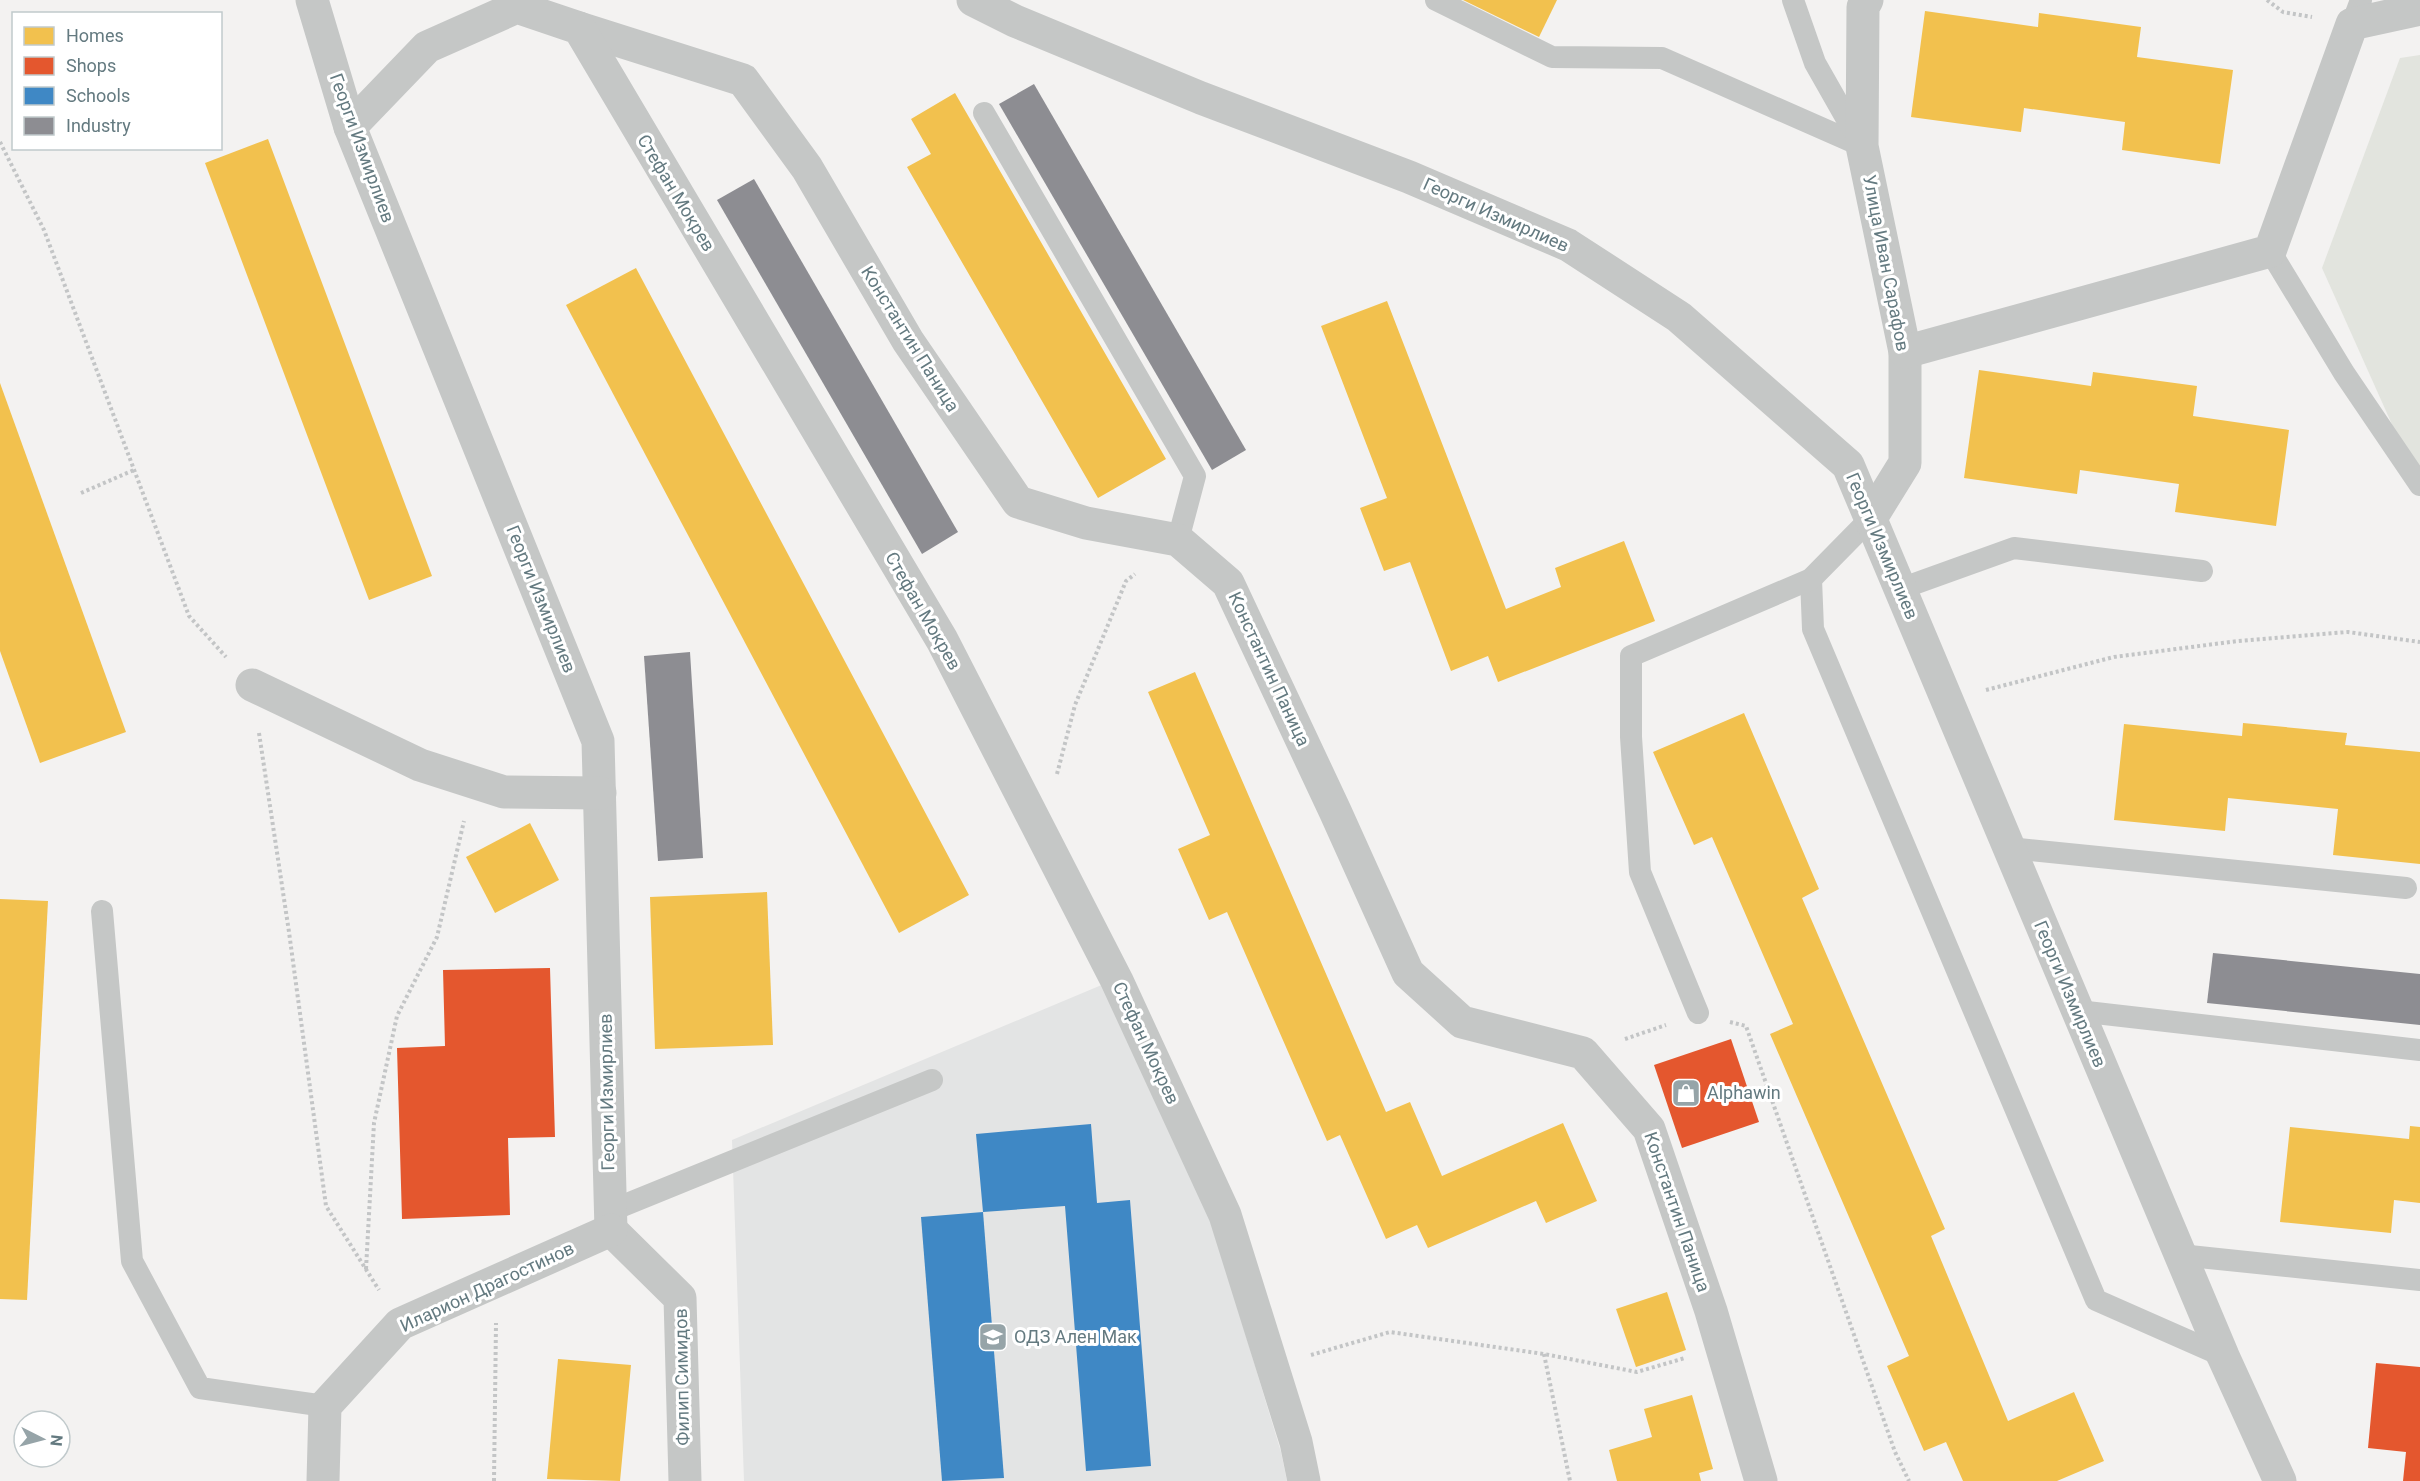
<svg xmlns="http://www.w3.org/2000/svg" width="2420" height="1481" viewBox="0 0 2420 1481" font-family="Roboto,sans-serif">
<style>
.built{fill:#e3e4e4}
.green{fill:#e2e4de}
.homes{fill:#f2c14e}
.shops{fill:#e4572e}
.schools{fill:#3f88c5}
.industry{fill:#8d8d92}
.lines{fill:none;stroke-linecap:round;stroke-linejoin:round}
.path{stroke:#c3c5c6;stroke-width:4;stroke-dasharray:3 3;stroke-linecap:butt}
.service{stroke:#c5c7c6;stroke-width:22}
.minor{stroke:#c5c7c6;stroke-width:33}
.labels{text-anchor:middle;stroke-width:6;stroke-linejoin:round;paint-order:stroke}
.street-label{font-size:18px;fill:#647a80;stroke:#fff}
.poi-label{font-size:18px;fill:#647a80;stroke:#fff;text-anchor:start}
</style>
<rect width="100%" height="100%" fill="#f3f2f1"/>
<path class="built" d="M1104 984 1212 1223 1281 1452 1287 1481H744L732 1140Z"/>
<path class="green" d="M2420 55V487L2322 268 2400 58Z"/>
<g class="homes">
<path d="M1463 0H1557L1539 37Z"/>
<path d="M1925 11 2038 27 2039 13 2141 27 2137 57 2233 70 2220 164 2122 150 2125 122 2024 108 2021 132 1911 117Z"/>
<path d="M955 93 1166 459 1098 498 907 167 931 154 911 119Z"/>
<path d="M268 139 432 576 369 600 205 163Z"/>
<path d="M636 268 969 895 899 933 566 305Z"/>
<path d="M1387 301 1506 609 1561 587 1555 568 1624 541 1655 621 1498 682 1488 656 1451 671 1410 562 1384 571 1360 508 1387 498 1321 326Z"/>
<path d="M1979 370 2091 386 2093 372 2197 386 2193 416 2289 430 2276 526 2175 512 2179 484 2080 470 2077 494 1964 478Z"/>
<path d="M0 383 126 732 40 763 0 651Z"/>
<path d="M1195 672 1386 1112 1410 1102 1442 1176 1563 1123 1597 1201 1546 1223 1536 1201 1428 1248 1417 1225 1386 1239 1340 1135 1327 1141 1227 912 1209 920 1178 849 1210 835 1148 692Z"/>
<path d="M1744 713 1819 889 1802 898 1945 1229 1931 1236 2008 1421 2074 1392 2104 1461 2057 1481H1963L1946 1442 1924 1451 1887 1366 1909 1356 1770 1034 1793 1024 1712 837 1694 845 1653 752Z"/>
<path d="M2243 723 2347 733 2345 745 2420 752V864L2333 855 2338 809 2228 798 2225 831 2114 820 2124 724 2242 736Z"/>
<path d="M530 823 559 880 495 913 466 857Z"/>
<path d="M767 892 773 1045 655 1049 650 897Z"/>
<path d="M0 899 48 901 27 1300 0 1299Z"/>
<path d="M2410 1126 2420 1127V1203L2394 1200 2391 1233 2280 1222 2290 1127 2409 1139Z"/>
<path d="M1667 1292 1686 1350 1636 1367 1616 1309Z"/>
<path d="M558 1359 631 1365 620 1481 547 1479Z"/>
<path d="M1692 1395 1713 1469 1699 1473 1701 1481H1617L1609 1450 1652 1437 1644 1409Z"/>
</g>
<g class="shops">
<path d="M550 968 555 1137 508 1138 510 1215 402 1219 397 1048 445 1046 443 970Z"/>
<path d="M1731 1039 1759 1122 1682 1148 1654 1065Z"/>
<path d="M2376 1363 2420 1367V1481H2403L2406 1452 2368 1448Z"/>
</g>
<g class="schools">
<path d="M1091 1124 1097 1203 1130 1200 1151 1466 1086 1471 1065 1206 983 1212 976 1134Z"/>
<path d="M983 1212 1004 1478 942 1481 921 1217Z"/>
</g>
<g class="industry">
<path d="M1034 84 1246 450 1212 470 999 104Z"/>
<path d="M754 179 958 532 922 554 717 200Z"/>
<path d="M690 652 703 858 658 861 644 656Z"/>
<path d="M2213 953 2420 974V1025L2207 1003Z"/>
</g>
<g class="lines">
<g class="path">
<path d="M2267 0 2283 12 2312 17"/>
<path d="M0 142 44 230 189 616 226 657"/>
<path d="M81 493 134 470"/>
<path d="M1986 690 2114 657 2238 641 2348 632 2420 642"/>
<path d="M259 733 289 932 326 1206 379 1290"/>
<path d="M1057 774 1075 705 1126 581 1135 574"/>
<path d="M1730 1022 1746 1026 1895 1452 1909 1481"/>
<path d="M1625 1039 1666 1025"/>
<path d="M366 1269 374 1123 397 1016 437 937 464 821"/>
<path d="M1544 1354 1570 1481"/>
<path d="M1311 1355 1390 1332 1544 1354 1637 1372 1685 1358"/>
<path d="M494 1481 496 1323"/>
</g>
<g class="service">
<path d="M1436 0 1552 57 1662 58 1862 146"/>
<path d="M1793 0 1815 63 1861 144"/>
<path d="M2352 24 2361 0"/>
<path d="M984 113 1195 476 1178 540"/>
<path d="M2270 251 2344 373 2420 485"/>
<path d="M1811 579 1813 629 2096 1300 2223 1356"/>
<path d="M1900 589 2014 548 2202 571"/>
<path d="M2009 848 2406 888"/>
<path d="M102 911 132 1261 200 1388 325 1406"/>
<path d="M2078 1011 2420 1050"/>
<path d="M1698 1013 1640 872 1631 737V656L1811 579 1871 518"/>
<path d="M610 1211 932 1080"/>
<path d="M2180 1255 2420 1280"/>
</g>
<g class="minor">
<path d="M312 0 350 127 598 741 611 1230"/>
<path d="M973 0 1015 21 1201 98 1409 177 1568 245 1679 317 1848 465 2223 1356 2280 1481"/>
<path d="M1867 0 1863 7 1862 146 1905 352V463L1871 518"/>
<path d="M579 28 743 80 807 168 908 341 1018 502 1086 523 1178 540 1228 583 1335 811 1408 973 1462 1022 1583 1053 1649 1129 1711 1311 1761 1481"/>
<path d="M350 127 427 47 517 7 579 28 942 640 1117 981 1225 1215 1296 1442 1304 1481"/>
<path d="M1905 352 2270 251 2352 24 2420 9"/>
<path d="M252 685 420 765 504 792 600 793"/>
<path d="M611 1230 680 1298 685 1481"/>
<path d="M323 1481 325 1406 400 1324 611 1230"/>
</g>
</g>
<defs>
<g id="shop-square" transform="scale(1.5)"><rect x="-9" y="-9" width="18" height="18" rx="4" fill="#96a4a8" stroke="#fff"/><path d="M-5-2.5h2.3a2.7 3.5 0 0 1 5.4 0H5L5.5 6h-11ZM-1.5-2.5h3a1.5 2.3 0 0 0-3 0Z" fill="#fff"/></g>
<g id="school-square" transform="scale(1.5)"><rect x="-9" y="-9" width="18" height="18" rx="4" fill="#96a4a8" stroke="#fff"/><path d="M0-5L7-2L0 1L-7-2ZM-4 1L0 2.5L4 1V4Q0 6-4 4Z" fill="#fff"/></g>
</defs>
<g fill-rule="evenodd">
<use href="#shop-square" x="1686" y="1093"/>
<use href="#school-square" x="993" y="1337"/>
</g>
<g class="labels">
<g class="street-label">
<text transform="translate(362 148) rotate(70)" y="6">Георги Измирлиев</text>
<text transform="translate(676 193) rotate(59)" y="6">Стефан Мокрев</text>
<text transform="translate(1496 215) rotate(24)" y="6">Георги Измирлиев</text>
<text transform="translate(1886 263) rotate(79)" y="6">Улица Иван Сарафов</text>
<text transform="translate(910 339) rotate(58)" y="6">Константин Паница</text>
<text transform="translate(1882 546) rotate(67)" y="6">Георги Измирлиев</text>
<text transform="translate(541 599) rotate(68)" y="6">Георги Измирлиев</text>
<text transform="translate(923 611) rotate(60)" y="6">Стефан Мокрев</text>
<text transform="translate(1269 669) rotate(65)" y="6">Константин Паница</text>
<text transform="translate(2070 994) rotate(67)" y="6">Георги Измирлиев</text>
<text transform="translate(1146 1043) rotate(65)" y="6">Стефан Мокрев</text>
<text transform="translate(607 1092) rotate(-91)" y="6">Георги Измирлиев</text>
<text transform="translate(1677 1212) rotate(71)" y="6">Константин Паница</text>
<text transform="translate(487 1287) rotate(-25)" y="6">Иларион Драгостинов</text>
<text transform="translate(682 1377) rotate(-91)" y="6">Филип Симидов</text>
</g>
<g class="poi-label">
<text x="1707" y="1099">Alphawin</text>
<text x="1014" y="1343">ОДЗ Ален Мак</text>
</g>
</g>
<rect x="12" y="12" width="210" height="138" fill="#ffffff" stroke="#c1cacc" stroke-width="1.5"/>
<rect x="24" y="27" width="30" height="18" fill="#f2c14e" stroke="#c1cacc" stroke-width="1.5"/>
<text x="66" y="42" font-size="18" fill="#647a80">Homes</text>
<rect x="24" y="57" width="30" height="18" fill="#e4572e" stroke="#c1cacc" stroke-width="1.5"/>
<text x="66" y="72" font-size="18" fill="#647a80">Shops</text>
<rect x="24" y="87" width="30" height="18" fill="#3f88c5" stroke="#c1cacc" stroke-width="1.5"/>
<text x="66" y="102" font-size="18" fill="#647a80">Schools</text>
<rect x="24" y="117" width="30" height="18" fill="#8d8d92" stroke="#c1cacc" stroke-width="1.5"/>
<text x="66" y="132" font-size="18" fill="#647a80">Industry</text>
<g transform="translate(42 1439) rotate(96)"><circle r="28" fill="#ffffff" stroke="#c1cacc" stroke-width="1.5"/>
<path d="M0-4.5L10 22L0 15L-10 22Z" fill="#96a4a8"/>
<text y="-9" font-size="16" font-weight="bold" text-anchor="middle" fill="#647a80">N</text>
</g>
</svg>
